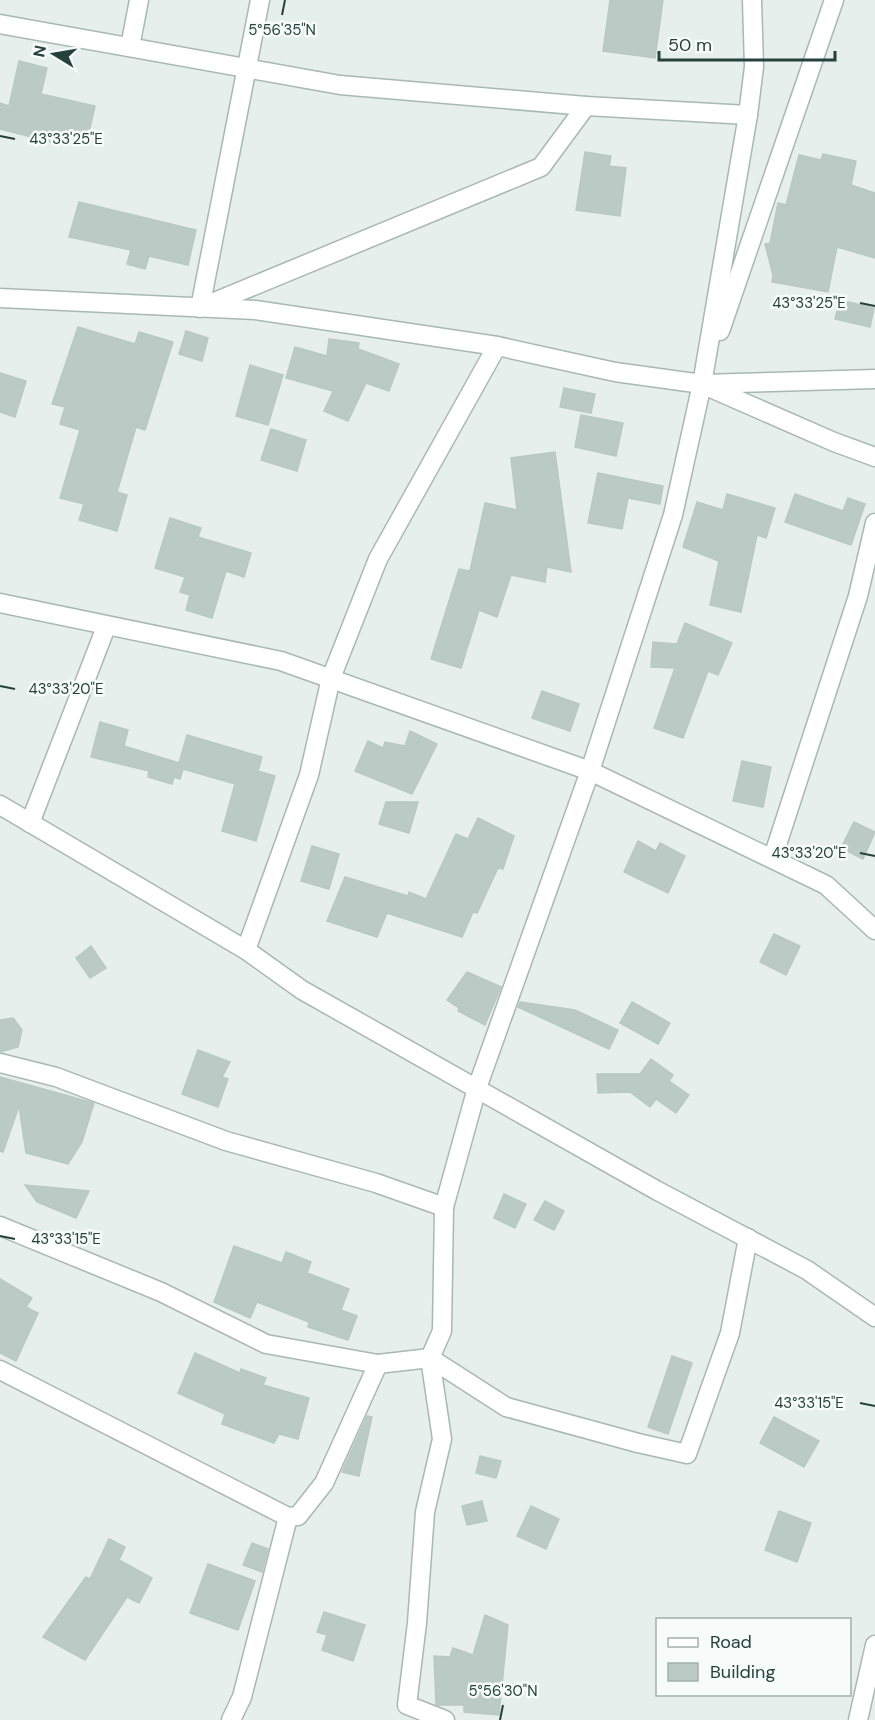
<svg xmlns="http://www.w3.org/2000/svg" width="875" height="1720" viewBox="0 0 875 1720" font-family="'DM Sans',sans-serif">
<style>
.building{fill:#bbcac4;stroke:#b8c9c2;stroke-width:1.5}
.lines{fill:none;stroke-linecap:round;stroke-linejoin:round}
.street-casing{stroke:#a8b8b2;stroke-width:21}
.street{stroke:#fff;stroke-width:18}
.ticks{fill:none;stroke:#24423a;stroke-width:2}
.ticks-label{font-size:15px;text-anchor:middle;fill:#24423a;stroke:#f7fbf9;stroke-width:5;stroke-linejoin:round;paint-order:stroke}
</style>
<rect width="100%" height="100%" fill="#e6efeb"/>
<g class="building">
<path d="M610 0H663L655 58 603 51Z"/>
<path d="M19 61 47 68 41 94 95 106 87 141 54 133 51 142 0 129V103L9 106Z"/>
<path d="M585 152 611 156 609 166 626 168 620 216 576 210Z"/>
<path d="M823 154 856 161 851 185 875 193V258L837 247 828 292 772 282 773 275 765 244 770 243 778 203 786 205 799 155 821 160Z"/>
<path d="M79 202 196 230 188 265 149 256 145 269 127 264 131 250 69 237Z"/>
<path d="M840 300 874 308 870 327 835 319Z"/>
<path d="M78 327 135 344 139 332 173 342 145 430 136 427 117 492 127 495 117 531 79 520 84 504 60 498 80 430 60 424 65 407 52 404Z"/>
<path d="M186 331 208 338 202 361 179 354Z"/>
<path d="M329 339 359 343 358 349 399 364 389 391 366 383 348 421 324 411 333 391 286 378 295 347 327 356Z"/>
<path d="M250 365 283 375 268 425 236 416Z"/>
<path d="M0 373 26 381 15 417 0 412Z"/>
<path d="M564 388 595 394 591 413 560 407Z"/>
<path d="M581 415 623 423 616 456 575 447Z"/>
<path d="M271 429 306 440 297 471 261 460Z"/>
<path d="M555 452 571 572 547 567 545 582 511 575 497 617 479 610 461 668 431 659 459 569 470 571 485 503 517 510 511 458Z"/>
<path d="M598 473 663 486 660 504 628 498 622 529 588 523Z"/>
<path d="M727 494 775 508 766 538 757 535 741 612 710 605 719 561 683 547 697 502 723 510Z"/>
<path d="M795 494 843 511 848 498 865 504 851 545 785 522Z"/>
<path d="M170 518 201 528 198 537 251 553 244 577 226 571 212 618 186 610 190 595 180 592 185 577 155 568Z"/>
<path d="M685 623 732 643 718 675 708 671 683 738 654 728 675 668 651 667 653 642 677 644Z"/>
<path d="M542 691 579 704 570 731 532 718Z"/>
<path d="M100 722 128 730 124 746 179 763 187 735 262 757 258 771 275 776 256 841 222 831 235 784 183 769 180 779 174 777 172 784 148 777 149 771 91 757Z"/>
<path d="M410 731 437 744 412 794 355 771 368 741 383 748 385 742 405 746Z"/>
<path d="M742 761 771 767 763 807 733 801Z"/>
<path d="M386 802H418L409 833 379 824Z"/>
<path d="M478 818 514 836 503 869 498 868 477 913 473 912 462 937 387 913 377 937 327 921 345 877 408 896 409 892 426 899 456 834 468 839Z"/>
<path d="M854 822 875 832 863 859 841 848Z"/>
<path d="M638 841 656 851 660 843 685 856 668 893 624 872Z"/>
<path d="M312 846 339 854 329 889 301 881Z"/>
<path d="M774 934 800 946 786 975 760 962Z"/>
<path d="M91 946 106 968 90 978 76 958Z"/>
<path d="M467 972 501 987 485 1025 458 1011 459 1008 447 1000Z"/>
<path d="M520 1002 575 1010 618 1030 609 1049 518 1007Z"/>
<path d="M632 1002 670 1023 658 1044 620 1023Z"/>
<path d="M13 1018 22 1030 18 1047 0 1052V1020Z"/>
<path d="M198 1050 230 1062 222 1077 228 1079 218 1107 182 1094Z"/>
<path d="M651 1059 673 1075 669 1081 689 1095 676 1113 656 1099 650 1107 630 1092 598 1093 597 1074H640Z"/>
<path d="M0 1077 94 1103 82 1142 68 1164 26 1153 19 1106 3 1152 0 1151Z"/>
<path d="M25 1185 89 1191 76 1218 37 1202Z"/>
<path d="M504 1194 526 1204 515 1228 494 1218Z"/>
<path d="M545 1201 564 1211 554 1230 534 1220Z"/>
<path d="M234 1246 282 1263 286 1252 311 1262 307 1273 349 1289 341 1310 357 1316 348 1340 308 1327 309 1322 257 1302 250 1318 214 1302Z"/>
<path d="M0 1279 32 1298 26 1307 38 1313 16 1361 0 1353Z"/>
<path d="M195 1353 240 1373 241 1369 266 1378 263 1385 309 1398 298 1439 279 1434 274 1443 222 1424 225 1414 178 1393Z"/>
<path d="M672 1356 692 1363 668 1434 648 1427Z"/>
<path d="M367 1416 372 1417 359 1476 342 1472Z"/>
<path d="M774 1417 819 1441 804 1467 760 1443Z"/>
<path d="M480 1456 501 1461 496 1478 476 1473Z"/>
<path d="M482 1501 487 1521 467 1525 462 1506Z"/>
<path d="M531 1506 559 1519 546 1549 517 1536Z"/>
<path d="M779 1511 811 1523 797 1562 765 1550Z"/>
<path d="M109 1539 125 1547 119 1560 152 1578 139 1603 127 1597 85 1660 43 1637 86 1577 90 1579Z"/>
<path d="M252 1543 268 1549 262 1572 243 1565Z"/>
<path d="M208 1564 255 1581 238 1630 190 1613Z"/>
<path d="M324 1612 365 1625 353 1661 322 1650 327 1635 317 1632Z"/>
<path d="M485 1615 508 1625 499 1715 464 1712V1705H436L434 1656 450 1657 453 1648 473 1655Z"/>
</g>
<g class="lines">
<g class="street-casing">
<g id="street">
<path d="M260 0 200 308 541 167 586 106"/>
<path d="M0 24 340 85 586 106 748 115"/>
<path d="M130 47 139 0"/>
<path d="M0 298 255 310 497 346 615 372 702 384 875 379"/>
<path d="M720 331 834 0"/>
<path d="M706 386 834 442 875 457"/>
<path d="M0 603 281 661 590 771 826 885 875 930"/>
<path d="M0 805 246 950 302 990 656 1190 807 1270 875 1317"/>
<path d="M30 823 106 627"/>
<path d="M773 857 858 596 875 523"/>
<path d="M246 950 309 775 331 678 378 559 497 346"/>
<path d="M0 1063 56 1077 226 1141 376 1183 444 1207"/>
<path d="M0 1226 161 1292 266 1344 378 1364"/>
<path d="M0 1370 288 1517 298 1516 324 1483 378 1364 430 1358 442 1331 444 1207 477 1088 590 771 673 515 702 384 748 115 754 67 752 0"/>
<path d="M231 1720 242 1697 288 1517"/>
<path d="M445 1720 407 1705 417 1623 425 1512 442 1439 430 1358 506 1407 638 1443 687 1454 730 1333 748 1238"/>
<path d="M858 1720 875 1645"/>
</g>
</g>
<use href="#street" class="street"/>
</g>
<path class="ticks" d="M282 15 285 0M0 136 15 139M860 303 875 306M0 686 15 689M860 853 875 856M0 1236 15 1239M860 1403 875 1406M500 1720 503 1705"/>
<g class="ticks-label">
<text x="282" y="35">5°56'35"N</text>
<text x="66" y="144">43°33'25"E</text>
<text x="809" y="308">43°33'25"E</text>
<text x="66" y="694">43°33'20"E</text>
<text x="809" y="858">43°33'20"E</text>
<text x="66" y="1244">43°33'15"E</text>
<text x="809" y="1408">43°33'15"E</text>
<text x="503" y="1696">5°56'30"N</text>
</g>
<rect x="656" y="1618" width="195" height="78" fill="#f7fbf9" stroke="#a3b1ad" stroke-width="1.5"/>
<rect x="668" y="1638" width="30" height="9" fill="#ffffff" stroke="#a3b1ad" stroke-width="1.5"/>
<text x="710" y="1648" font-size="18" fill="#24423a">Road</text>
<rect x="668" y="1663" width="30" height="18" fill="#bbcac4" stroke="#a3b1ad" stroke-width="1.5"/>
<text x="710" y="1678" font-size="18" fill="#24423a">Building</text>
<g transform="translate(54 54) rotate(281)" stroke="#f7fbf9" stroke-width="4.5" paint-order="stroke">
<path d="M0-4.5L10 22L0 15L-10 22Z" fill="#24423a"/>
<text y="-9" font-size="16" font-weight="bold" text-anchor="middle" fill="#24423a">N</text>
</g>
<path d="M659 51v9h176v-9" fill="none" stroke="#24423a" stroke-width="3"/>
<text x="668" y="51" font-size="18" fill="#24423a" stroke="#f7fbf9" stroke-width="4.5" paint-order="stroke">50 m</text>
</svg>
